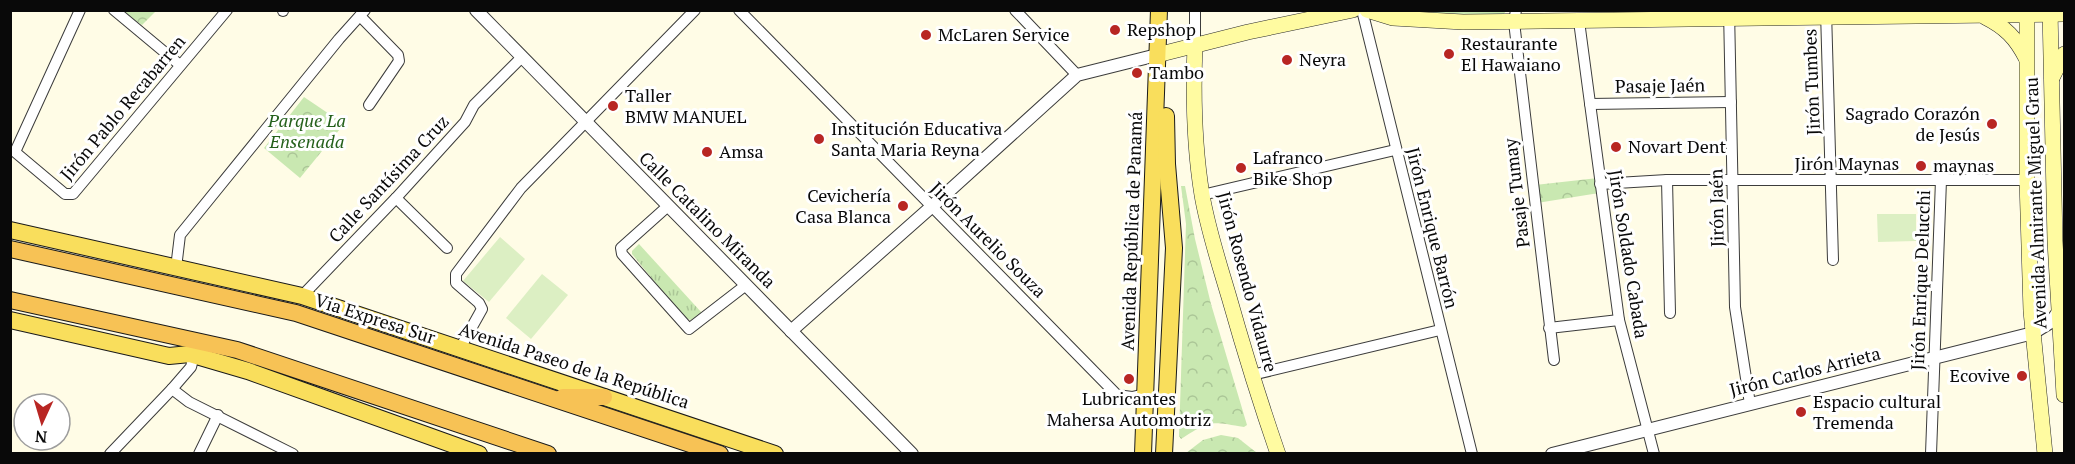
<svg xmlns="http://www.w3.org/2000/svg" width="2075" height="464" viewBox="0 0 2075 464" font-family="'PT Serif',serif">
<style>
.grass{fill:url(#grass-tufts)}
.park{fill:url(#park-crowns)}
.pitch{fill:#dcefc3}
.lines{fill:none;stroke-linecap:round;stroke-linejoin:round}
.minor-casing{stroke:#3c3c3c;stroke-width:12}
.tertiary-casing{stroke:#3c3c3c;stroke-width:14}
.secondary-casing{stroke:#2b2b2b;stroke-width:16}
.primary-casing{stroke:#1a1a1a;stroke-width:18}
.trunk-casing{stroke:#1a1a1a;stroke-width:18}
.minor{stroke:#fff;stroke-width:10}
.tertiary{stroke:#fff;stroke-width:12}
.secondary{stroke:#fffba1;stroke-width:15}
.primary{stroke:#f9de5c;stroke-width:16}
.trunk{stroke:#f7c255;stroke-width:16}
.poi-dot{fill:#b82623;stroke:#fff;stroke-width:2}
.labels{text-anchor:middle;stroke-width:6;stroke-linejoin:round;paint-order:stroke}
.poi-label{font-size:18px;fill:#090909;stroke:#fff;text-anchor:start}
.street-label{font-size:18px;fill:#090909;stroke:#fff}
.park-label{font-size:18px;font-style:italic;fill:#24601b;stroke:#fff}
</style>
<defs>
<pattern id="grass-tufts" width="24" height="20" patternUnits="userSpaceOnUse" patternTransform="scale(1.5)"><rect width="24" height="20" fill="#c9e8b1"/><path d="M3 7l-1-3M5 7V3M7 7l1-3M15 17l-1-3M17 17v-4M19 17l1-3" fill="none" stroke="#abc697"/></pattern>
<pattern id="park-crowns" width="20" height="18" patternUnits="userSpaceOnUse" patternTransform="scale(1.5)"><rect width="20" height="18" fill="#c9e8b1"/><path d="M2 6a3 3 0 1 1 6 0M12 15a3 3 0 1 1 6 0" fill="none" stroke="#abc697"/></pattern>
</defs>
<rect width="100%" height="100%" fill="#fffce6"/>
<path class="grass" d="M639 244 702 313 691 320 684 318 632 254V251Z"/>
<g class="park">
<path d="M1507 10 1503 15 1423 13 1420 11Z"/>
<path d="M121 11H156L142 25Z"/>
<path d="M304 97 344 124 300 178 264 148Z"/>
<path d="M1598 178 1599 193 1537 203 1535 185Z"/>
<path d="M1181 186H1185L1195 239 1211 304 1247 425 1244 427C1210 421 1210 420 1181 439L1179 436 1186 224Z"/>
<path d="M1221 435 1238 438 1257 453H1186L1203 440Z"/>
</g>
<g class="pitch">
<path d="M1877 214H1916V241L1878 242Z"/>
<path d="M500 237 525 259 489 302 463 281Z"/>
<path d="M542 274 568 295 531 339 506 318Z"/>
</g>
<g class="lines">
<g class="minor-casing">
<g id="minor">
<path d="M80 10 15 152 65 194H73L227 10"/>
<path d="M114 10 180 65"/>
<path d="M283 10V11"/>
<path d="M739 10 1117 395 1132 397 1145 394"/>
<path d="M1015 10 1077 75"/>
<path d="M1362 10 1472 454"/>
<path d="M1516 10 1514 22 1554 360"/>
<path d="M1729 10 1735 307 1750 404"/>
<path d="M1826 11 1833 260"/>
<path d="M360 16 398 55 399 61 369 105"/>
<path d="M1579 21 1619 320 1654 454"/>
<path d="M1195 45V10"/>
<path d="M1590 104 1731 102"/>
<path d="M1667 180 1670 313"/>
<path d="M1600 184 1667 180H2027"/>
<path d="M1202 195 1395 150"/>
<path d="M396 198 447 248"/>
<path d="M668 206 621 248 622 254 689 329 746 285"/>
<path d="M176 268 180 235 339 39 365 10"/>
<path d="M302 296 396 198 465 122 474 105 522 57"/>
<path d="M1549 328 1619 320"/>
<path d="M463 343 482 309 479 303 456 283V274L521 188 695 10"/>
<path d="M1252 375 1440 330"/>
<path d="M172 389 189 402 293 454"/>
<path d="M110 454 172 389 191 367 192 363 190 354"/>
<path d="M199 454 218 415"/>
<path d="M1931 454 1941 180"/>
</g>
</g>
<g class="tertiary-casing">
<g id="tertiary">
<path d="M476 10 912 454"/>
<path d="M791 331 938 201 1077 75 1157 55"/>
<path d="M1552 454 2033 333 2051 322 2058 312"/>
</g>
</g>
<g class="secondary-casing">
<g id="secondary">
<path d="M1367 10 1393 18 1463 22 2064 14"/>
<path d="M2027 10V180L2031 311 2045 454"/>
<path d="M2050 10 2055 241 2064 395"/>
<path d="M1985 17C2005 27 2016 38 2026 58"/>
<path d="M1195 45C1193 95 1194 146 1202 195 1208 230 1219 263 1229 297 1244 350 1260 402 1278 454"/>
<path d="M1157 55 1248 32 1353 10"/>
<path d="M2052 78 2064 54"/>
</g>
</g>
<g class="primary-casing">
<g id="primary">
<path d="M10 230 302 296 775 454"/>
<path d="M10 320 169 356 190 354 248 371 479 454"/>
<path d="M1143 454 1159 10"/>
<path d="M1164 454 1174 248 1167 164 1166 116"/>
</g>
</g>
<g class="trunk-casing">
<g id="trunk">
<path d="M10 249 296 313 720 454"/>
<path d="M10 300 237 350 548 454"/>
<path d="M563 397H604"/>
</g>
</g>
<use href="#minor" class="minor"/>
<use href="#tertiary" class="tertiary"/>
<use href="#secondary" class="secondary"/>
<use href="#primary" class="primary"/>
<use href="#trunk" class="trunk"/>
</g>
<g class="poi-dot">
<circle cx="1115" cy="30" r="6"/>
<circle cx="926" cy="35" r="6"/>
<circle cx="1449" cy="54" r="6"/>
<circle cx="1287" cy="60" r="6"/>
<circle cx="1137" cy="73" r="6"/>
<circle cx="613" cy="106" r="6"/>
<circle cx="1992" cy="124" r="6"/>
<circle cx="819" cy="139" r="6"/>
<circle cx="1616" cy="147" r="6"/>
<circle cx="707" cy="152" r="6"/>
<circle cx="1921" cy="166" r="6"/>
<circle cx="1241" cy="168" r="6"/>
<circle cx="903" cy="206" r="6"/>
<circle cx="2022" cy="376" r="6"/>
<circle cx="1129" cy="379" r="6"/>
<circle cx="1801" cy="412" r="6"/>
</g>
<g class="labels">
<g class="poi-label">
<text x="1127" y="36">Repshop</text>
<text x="938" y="41">McLaren Service</text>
<text x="1461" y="50">Restaurante<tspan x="1461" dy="21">El Hawaiano</tspan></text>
<text x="1299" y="66">Neyra</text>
<text x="1149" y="79">Tambo</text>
<text x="625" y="102">Taller<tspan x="625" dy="21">BMW MANUEL</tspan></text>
<text x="1980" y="120" text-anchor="end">Sagrado Corazón<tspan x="1980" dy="21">de Jesús</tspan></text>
<text x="831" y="135">Institución Educativa<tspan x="831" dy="21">Santa Maria Reyna</tspan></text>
<text x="1628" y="153">Novart Dent</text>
<text x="719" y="158">Amsa</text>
<text x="1253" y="164">Lafranco<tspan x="1253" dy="21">Bike Shop</tspan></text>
<text x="1933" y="172">maynas</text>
<text x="891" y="202" text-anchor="end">Cevichería<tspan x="891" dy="21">Casa Blanca</tspan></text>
<text x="2010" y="382" text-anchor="end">Ecovive</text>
<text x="1129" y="405" text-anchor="middle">Lubricantes<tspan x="1129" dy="21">Mahersa Automotriz</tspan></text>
<text x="1813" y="408">Espacio cultural<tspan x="1813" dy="21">Tremenda</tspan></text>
</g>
<g class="street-label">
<text transform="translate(1812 82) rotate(-92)" y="6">Jirón Tumbes</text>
<text transform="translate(1660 86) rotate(-1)" y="6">Pasaje Jaén</text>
<text transform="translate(123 108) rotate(-50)" y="6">Jirón Pablo Recabarren</text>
<text x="1847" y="170">Jirón Maynas</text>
<text transform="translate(389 179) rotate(-47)" y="6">Calle Santísima Cruz</text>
<text transform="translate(1517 193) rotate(-97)" y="6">Pasaje Tumay</text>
<text transform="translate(2036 203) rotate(-92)" y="6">Avenida Almirante Miguel Grau</text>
<text transform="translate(1717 208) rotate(-91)" y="6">Jirón Jaén</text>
<text transform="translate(707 220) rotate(45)" y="6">Calle Catalino Miranda</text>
<text transform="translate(1432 228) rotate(76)" y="6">Jirón Enrique Barrón</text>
<text transform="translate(1132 231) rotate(-88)" y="6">Avenida República de Panamá</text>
<text transform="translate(988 240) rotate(45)" y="6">Jirón Aurelio Souza</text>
<text transform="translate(1628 254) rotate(81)" y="6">Jirón Soldado Cabada</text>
<text transform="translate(1921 280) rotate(-88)" y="6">Jirón Enrique Delucchi</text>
<text transform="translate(1247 282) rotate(75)" y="6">Jirón Rosendo Vidaurre</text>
<text transform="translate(375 319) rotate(18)" y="6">Via Expresa Sur</text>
<text transform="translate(574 366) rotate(18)" y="6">Avenida Paseo de la República</text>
<text transform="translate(1805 372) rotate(-14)" y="6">Jirón Carlos Arrieta</text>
</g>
<g class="park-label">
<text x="307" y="127">Parque La<tspan x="307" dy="21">Ensenada</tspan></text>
</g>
</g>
<rect width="2075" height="464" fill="none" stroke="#090909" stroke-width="24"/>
<g transform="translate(42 422) rotate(184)"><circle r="28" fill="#ffffff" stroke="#9d9d9d" stroke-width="1.5"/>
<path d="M0-4.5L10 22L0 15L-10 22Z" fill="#b82623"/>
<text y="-9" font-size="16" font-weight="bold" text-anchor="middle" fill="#090909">N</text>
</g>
</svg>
